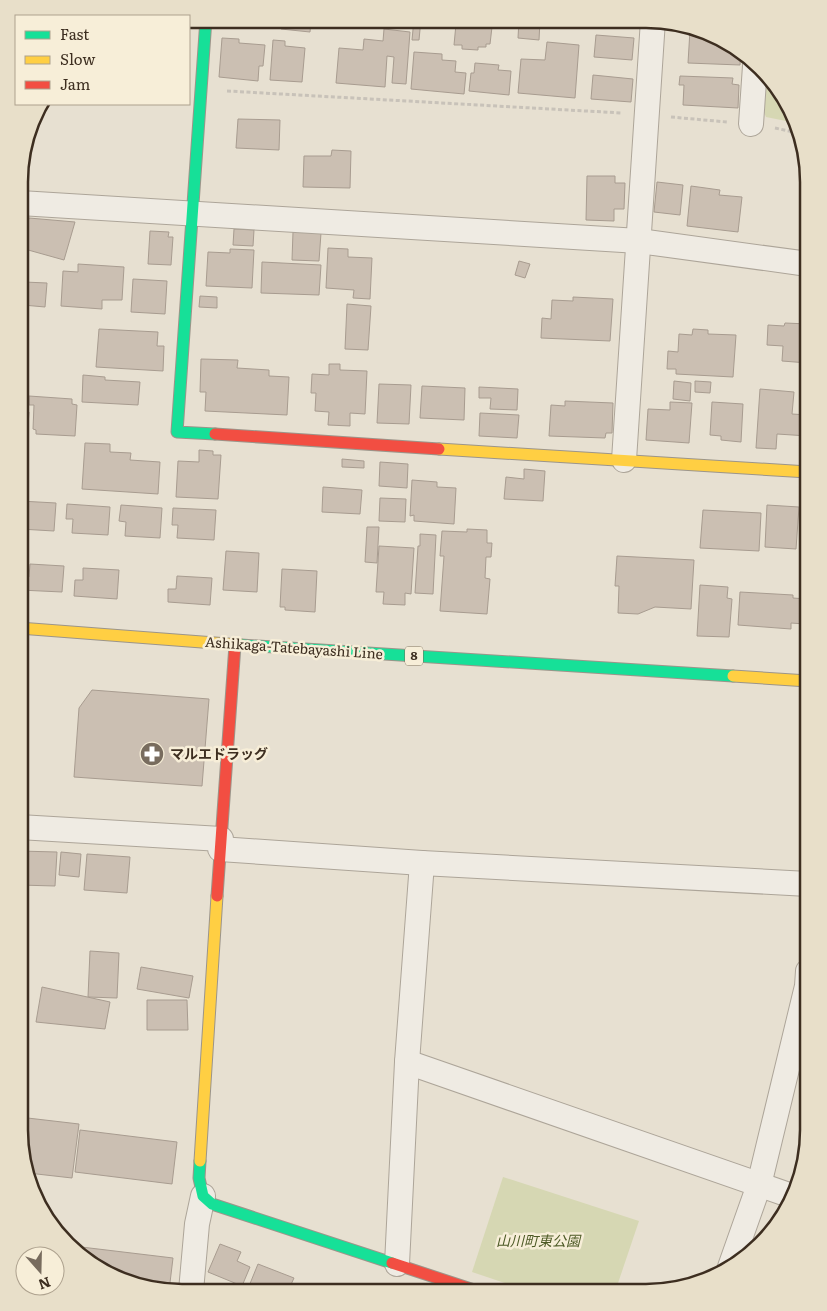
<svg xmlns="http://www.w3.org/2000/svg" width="827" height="1311" viewBox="0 0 827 1311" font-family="Literata,'Noto Sans JP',serif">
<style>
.green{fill:#d6d7b3}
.building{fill:#cbbfb2;stroke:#a89c90}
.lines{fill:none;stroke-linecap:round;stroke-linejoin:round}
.street-casing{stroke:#ada599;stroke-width:26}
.fast-casing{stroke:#9c958a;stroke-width:13}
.slow-casing{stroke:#9c958a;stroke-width:13}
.jam-casing{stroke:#9c958a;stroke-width:13}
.path{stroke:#c8c2b9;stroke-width:3;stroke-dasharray:4 2.5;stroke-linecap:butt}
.street{stroke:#efebe3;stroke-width:24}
.fast{stroke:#16e098;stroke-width:11}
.slow{stroke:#ffcf43;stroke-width:11}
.jam{stroke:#f24e42;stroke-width:11}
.labels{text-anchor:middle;stroke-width:5;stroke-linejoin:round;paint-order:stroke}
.shield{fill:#f7eed8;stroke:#756857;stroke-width:1}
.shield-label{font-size:12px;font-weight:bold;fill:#3d2e20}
.street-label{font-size:14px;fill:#3d2e20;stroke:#f7eed8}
.poi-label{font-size:14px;font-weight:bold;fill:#3d2e20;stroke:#f7eed8;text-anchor:start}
.park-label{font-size:14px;font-style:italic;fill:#4d5a26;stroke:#f7eed8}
.rim{fill:none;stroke:#3d2e20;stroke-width:2.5}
</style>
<rect width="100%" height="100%" fill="#e7e0d1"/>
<g class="green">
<path d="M765 79 796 119V123L766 117 763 110Z"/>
<path d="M503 1177 639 1221 615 1292H532L472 1272Z"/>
</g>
<g class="building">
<path d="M282 19H304L311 21 310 32 281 29Z"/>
<path d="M414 19H421L419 40H412Z"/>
<path d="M519 20 540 21 539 40 518 38Z"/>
<path d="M456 24 492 27 490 44H486V47H478V50L462 49V45H454Z"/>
<path d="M384 29 410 32 406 84 392 83 394 57 387 56 385 87 336 83 339 48 363 50 364 39 383 41Z"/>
<path d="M690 30 741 51 740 65 688 63Z"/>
<path d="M596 35 634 38 632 60 594 57Z"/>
<path d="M222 38 239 39V43L265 45 263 66H259L258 81 219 77Z"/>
<path d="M273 40 285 41V46L305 48 302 82 270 80Z"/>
<path d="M547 42 579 45 575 98 518 93 521 59 545 60Z"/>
<path d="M414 52 442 54V60L456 61 455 72 466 73 464 94 411 89Z"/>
<path d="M475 63 499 65 498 70 511 71 509 95 469 91 471 73H474Z"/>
<path d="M593 75 633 79 631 102 591 99Z"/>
<path d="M680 76 733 78 732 84 739 85 738 108 683 105 684 85H679Z"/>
<path d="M238 119 280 120 279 150 236 148Z"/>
<path d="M332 150 351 151 350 188 303 187 304 156H331Z"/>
<path d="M587 176H615V183H625L624 209H614V221L586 220Z"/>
<path d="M657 182 683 185 680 215 654 212Z"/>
<path d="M691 186 720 190 719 195 742 197 738 232 687 226Z"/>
<path d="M29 218 75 222 64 260 21 248Z"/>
<path d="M234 229 254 230 253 246 233 245Z"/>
<path d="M150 231 169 232 168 237H173L171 265 148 264Z"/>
<path d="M293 232 321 233 319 261 292 260Z"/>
<path d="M328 248 348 249V257L372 258 370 299 353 298 354 290 326 288Z"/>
<path d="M230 249 254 250 252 288 206 286 208 252 230 253Z"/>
<path d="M519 261 530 264 525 278 515 275Z"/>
<path d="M262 262 321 265 319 295 261 293Z"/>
<path d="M78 264 124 267 122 300H102V309L61 306 63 271 78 272Z"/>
<path d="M133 279 167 281 165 314 131 312Z"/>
<path d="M24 282 47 283 45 307 23 305Z"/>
<path d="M200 296 217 297V308L199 307Z"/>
<path d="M573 297 613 299 610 341 541 338 542 318 551 319 552 300 573 301Z"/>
<path d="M347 304 371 306 368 350 345 349Z"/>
<path d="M785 323 808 324V363L782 361 783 346 767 345 768 325 784 326Z"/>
<path d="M99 329 158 332 157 346H164L163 371 96 367Z"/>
<path d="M693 329 708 330V334L736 335 733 377 676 374V369H667L668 351 678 352 679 334 692 335Z"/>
<path d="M201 359 238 360 237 368 269 370V376L289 377 287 415 205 411 206 392H200Z"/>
<path d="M329 364H340V370L367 371 365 414 350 413V426L328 425 329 412 315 411 316 393H311L312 374 329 375Z"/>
<path d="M83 375 105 377V380L140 382 138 405 82 402Z"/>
<path d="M674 381 691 383 690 401 673 399Z"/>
<path d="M695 381 711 382 710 393 695 392Z"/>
<path d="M379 384 411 385 409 424 377 423Z"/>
<path d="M422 386 465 388 464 420 420 418Z"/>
<path d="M479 387 518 389 517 410 490 409 491 398H479Z"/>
<path d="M760 389 794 392 792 414 808 415V436L777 434 776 449 756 448Z"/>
<path d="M29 396 72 399V404L77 405 75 436 36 434V430L33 429 34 405H29Z"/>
<path d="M565 401 613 403 612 433H606L605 438 549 436 551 405 565 406Z"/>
<path d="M20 402H22V412H29L27 439 20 438Z"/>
<path d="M670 402 692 403 689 443 646 440 648 409 670 410Z"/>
<path d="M712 402 743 404 741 442 721 440V436L710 435Z"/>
<path d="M480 413 519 415 517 438 479 436Z"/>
<path d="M85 443 110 444V452L131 453 130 460 160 462 158 494 82 489Z"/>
<path d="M199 450 213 451V455H221L218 499 176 497 178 461 199 462Z"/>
<path d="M342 459 364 461V468L342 467Z"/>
<path d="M380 462 408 464 407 488 379 486Z"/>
<path d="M524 469 545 471 543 501 504 499 506 477 524 479Z"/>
<path d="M412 480 437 482V487L456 488 454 524 414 521V515L410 516Z"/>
<path d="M323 487 362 490 360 514 322 512Z"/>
<path d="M380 498 406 499 405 522 379 521Z"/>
<path d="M20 501 56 503 54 531 20 529Z"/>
<path d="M67 504 110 507 108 535 72 533 73 519H66Z"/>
<path d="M121 505 162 508 160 538 125 536 126 522 119 521Z"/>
<path d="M767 505 799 507 796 549 765 547Z"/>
<path d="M173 508 216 510 214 540 177 538 178 525H172Z"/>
<path d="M703 510 761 513 759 551 700 548Z"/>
<path d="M367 527H379L377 563 365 562Z"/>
<path d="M467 529 487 530V543H492L491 557H486L485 578 490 579 487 614 440 611 444 556H440L442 531 467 532Z"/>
<path d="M420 534 436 535 433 594 415 593 418 546H420Z"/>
<path d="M379 546 414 548 411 594 405 593V605L383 604 384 592H376Z"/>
<path d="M226 551 259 553 257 592 223 590Z"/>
<path d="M617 556 694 560 691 609 655 607 638 614 618 613 619 586H615Z"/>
<path d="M30 564 64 566 62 592 20 590 21 577H29Z"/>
<path d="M83 568 119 570 117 599 74 596 75 580H83Z"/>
<path d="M282 569 317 571 315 612 285 610V607H280Z"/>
<path d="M177 576 212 578 210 605 168 602V589H176Z"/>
<path d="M700 585 728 587 727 598 732 599 729 637 697 636Z"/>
<path d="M740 592 793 595V598L807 599 805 624 791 623V629L738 625Z"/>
<path d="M92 690 209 699 202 786 74 777 79 708Z"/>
<path d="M19 851 57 852 55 886 19 885Z"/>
<path d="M61 852 81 854 79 877 59 875Z"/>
<path d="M87 854 130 857 127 893 84 890Z"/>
<path d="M90 951 119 953 117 998 88 997Z"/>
<path d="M141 967 193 976 189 998 137 989Z"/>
<path d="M42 987 110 1002 105 1029 36 1022Z"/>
<path d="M147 1000H187L188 1030H147Z"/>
<path d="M19 1117 79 1124 72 1178 28 1173 19 1129Z"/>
<path d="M80 1130 177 1142 172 1184 75 1172Z"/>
<path d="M220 1244 241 1252 237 1261 250 1267 242 1286 208 1272Z"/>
<path d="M73 1246 173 1258 169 1291H161L83 1259Z"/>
<path d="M258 1264 294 1278 288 1291H247Z"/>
</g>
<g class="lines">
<g class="street-casing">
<g id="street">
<path d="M751 124 755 66"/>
<path d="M20 203 639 241 808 264"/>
<path d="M624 460 653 20"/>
<path d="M19 827 221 839"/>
<path d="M220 849 422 863 808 884"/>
<path d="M407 1062 789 1195"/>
<path d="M397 1264 407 1062 422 863"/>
<path d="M730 1267 759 1185 807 986 808 971"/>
<path d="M191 1291 197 1224 203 1196"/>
</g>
</g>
<g class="fast-casing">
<g id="fast">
<path d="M206 19 177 432 215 434"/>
<path d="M241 645 733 676"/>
<path d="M200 1161 199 1178 203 1196 212 1204 392 1263"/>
</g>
</g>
<g class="slow-casing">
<g id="slow">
<path d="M439 449 808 472"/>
<path d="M19 628 241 645"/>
<path d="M733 676 808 681"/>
<path d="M200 1161 217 896"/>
</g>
</g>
<g class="jam-casing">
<g id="jam">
<path d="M215 434 439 449"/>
<path d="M217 896 235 645"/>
<path d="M392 1263 480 1292"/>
</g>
</g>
<g class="path">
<path d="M227 91 622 113"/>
<path d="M671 117 727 122"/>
<path d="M775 128 798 133"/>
</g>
<use href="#street" class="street"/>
<use href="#fast" class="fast"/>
<use href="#slow" class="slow"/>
<use href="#jam" class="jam"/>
</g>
<defs>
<g id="pharmacy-disc" transform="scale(1.25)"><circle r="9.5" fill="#786c5e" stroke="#f7eed8"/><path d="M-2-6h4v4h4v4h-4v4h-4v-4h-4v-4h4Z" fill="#fff"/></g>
</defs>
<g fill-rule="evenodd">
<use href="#pharmacy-disc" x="152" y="754"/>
</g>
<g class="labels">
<rect class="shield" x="405" y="646.5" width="18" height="19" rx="4"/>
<g class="shield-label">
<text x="414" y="660">8</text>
</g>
<g class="street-label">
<text transform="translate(294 648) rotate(4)" y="5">Ashikaga-Tatebayashi Line</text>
</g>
<g class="poi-label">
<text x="170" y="759">マルエドラッグ</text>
</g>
<g class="park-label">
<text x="538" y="1246">山川町東公園</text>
</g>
</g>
<path d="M0 0H827V1311H0ZM182 28H646A154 154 0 0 1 800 182V1130A154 154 0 0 1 646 1284H182A154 154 0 0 1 28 1130V182A154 154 0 0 1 182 28Z" fill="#e8dfc9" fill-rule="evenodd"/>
<path class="rim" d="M182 28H646A154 154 0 0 1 800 182V1130A154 154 0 0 1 646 1284H182A154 154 0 0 1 28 1130V182A154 154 0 0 1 182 28Z"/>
<rect x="15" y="15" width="175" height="90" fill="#f7eed8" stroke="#ada18e"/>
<rect x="25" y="31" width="25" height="8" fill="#16e098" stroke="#ada18e"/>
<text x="60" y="40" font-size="15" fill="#3d2e20">Fast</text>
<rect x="25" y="56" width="25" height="8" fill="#ffcf43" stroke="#ada18e"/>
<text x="60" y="65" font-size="15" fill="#3d2e20">Slow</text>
<rect x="25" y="81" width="25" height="8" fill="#f24e42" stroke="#ada18e"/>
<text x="60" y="90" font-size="15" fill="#3d2e20">Jam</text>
<g transform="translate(40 1271) rotate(160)"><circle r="24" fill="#f7eed8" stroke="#ada18e"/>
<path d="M0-4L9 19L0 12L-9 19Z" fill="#786c5e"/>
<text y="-8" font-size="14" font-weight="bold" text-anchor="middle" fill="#3d2e20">N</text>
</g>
</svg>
